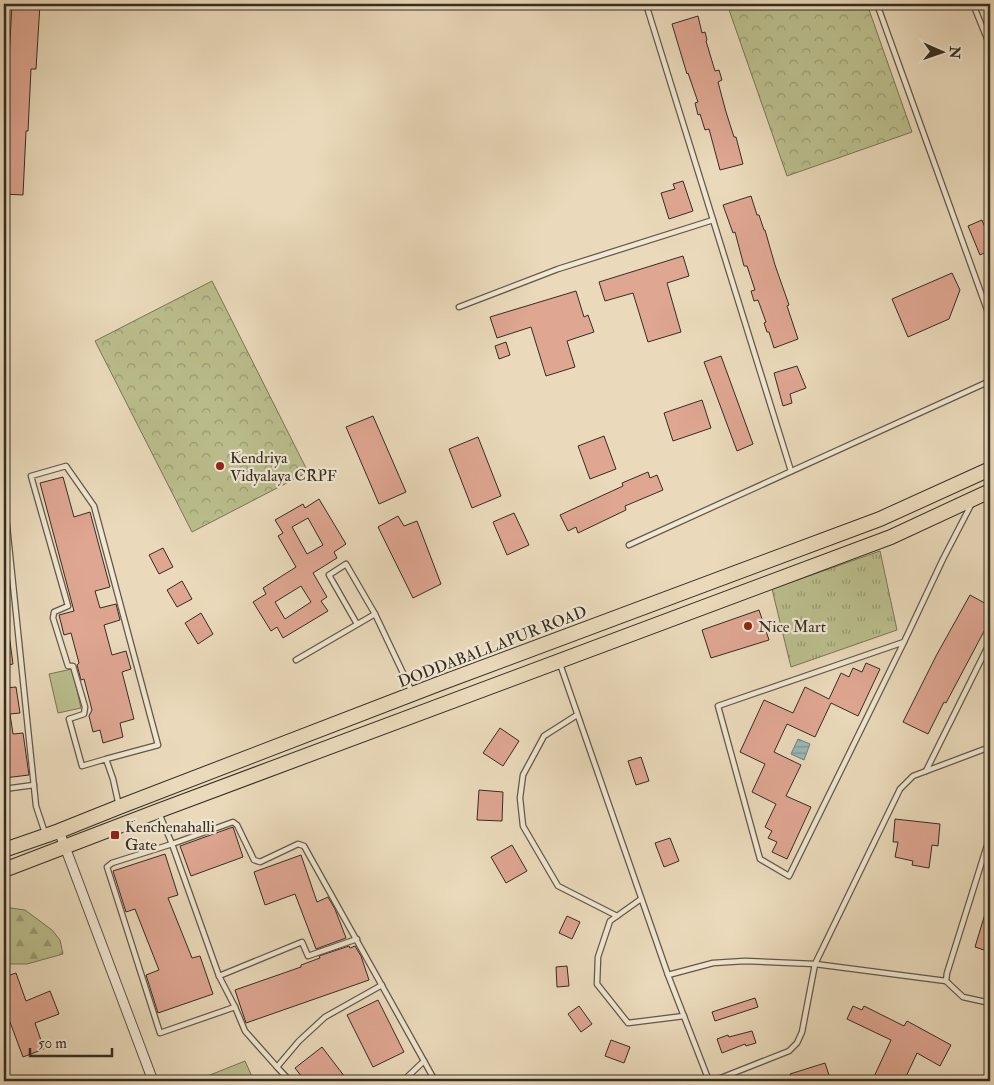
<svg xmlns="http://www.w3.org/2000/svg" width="994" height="1085" viewBox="0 0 994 1085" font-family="'IM FELL Double Pica',serif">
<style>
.grass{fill:url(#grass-tufts);stroke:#787658}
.forest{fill:url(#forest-firs);stroke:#787658}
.park{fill:url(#park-crowns);stroke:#787658}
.pitch{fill:#bbbe8d;stroke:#787658}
.water{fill:url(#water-rules);stroke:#71817d}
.building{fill:#dfa692;stroke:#342d23;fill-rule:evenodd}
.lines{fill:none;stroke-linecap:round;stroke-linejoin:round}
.lane-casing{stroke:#625849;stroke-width:7}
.street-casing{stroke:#625849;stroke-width:11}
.primary-casing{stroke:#342d23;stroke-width:16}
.lane{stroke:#f1e7d3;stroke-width:4.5}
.street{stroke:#f1e7d3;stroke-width:9}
.primary{stroke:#eadabb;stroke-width:14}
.poi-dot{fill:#8f2418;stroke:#f1e7d3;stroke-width:2}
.labels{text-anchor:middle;stroke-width:4.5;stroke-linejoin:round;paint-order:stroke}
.poi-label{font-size:16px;fill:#342d23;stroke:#f1e7d3;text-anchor:start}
.street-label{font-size:16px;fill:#342d23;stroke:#f1e7d3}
</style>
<defs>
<pattern id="grass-tufts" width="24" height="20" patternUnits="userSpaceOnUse" patternTransform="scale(1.25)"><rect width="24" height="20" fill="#bbbe8d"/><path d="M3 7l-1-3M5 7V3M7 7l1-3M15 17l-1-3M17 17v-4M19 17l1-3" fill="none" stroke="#999b73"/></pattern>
<pattern id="forest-firs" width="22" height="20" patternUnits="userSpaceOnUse" patternTransform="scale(1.25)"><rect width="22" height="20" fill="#bbbe8d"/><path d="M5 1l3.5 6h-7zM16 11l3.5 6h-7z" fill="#999b73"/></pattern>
<pattern id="park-crowns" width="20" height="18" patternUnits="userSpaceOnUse" patternTransform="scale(1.25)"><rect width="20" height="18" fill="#bbbe8d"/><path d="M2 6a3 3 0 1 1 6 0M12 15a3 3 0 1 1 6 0" fill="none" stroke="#999b73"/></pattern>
<pattern id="water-rules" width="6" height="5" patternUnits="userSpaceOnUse" patternTransform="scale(1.25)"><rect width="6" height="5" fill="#9ab9b9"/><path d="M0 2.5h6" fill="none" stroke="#7e9796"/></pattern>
</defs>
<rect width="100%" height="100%" fill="#eadabb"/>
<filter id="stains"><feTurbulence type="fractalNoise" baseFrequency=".004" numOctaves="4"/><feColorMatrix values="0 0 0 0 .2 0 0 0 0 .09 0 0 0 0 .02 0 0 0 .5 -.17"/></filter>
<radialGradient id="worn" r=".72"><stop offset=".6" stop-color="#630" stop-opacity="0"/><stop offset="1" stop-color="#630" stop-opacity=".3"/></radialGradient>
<path class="grass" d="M880 551 897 630 791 667 772 589Z"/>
<path class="forest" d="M11 908 25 910 52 930 60 940 63 954 27 964H4V910Z"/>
<g class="park">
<path d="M727 4H867L912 132 787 176Z"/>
<path d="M212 281 308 472 192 532 95 341Z"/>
</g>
<g class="pitch">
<path d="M72 669 81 708 58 713 49 674Z"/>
<path d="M245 1061 254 1081H201L200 1079Z"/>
</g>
<path class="water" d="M798 739 810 744 804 760 791 754Z"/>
<g class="building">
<path d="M12 4H40L36 69H31L28 131H26L23 195 4 194V77H8Z"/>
<path d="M698 16 702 33 705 32 707 40 706 41 715 71 719 70 722 80 718 82 726 112 734 137H736L743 164 720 170 709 129 705 130 700 114 698 115 695 103 698 102 688 73 687 74 672 24Z"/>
<path d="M683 181 693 211 669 219 661 193 675 189 673 184Z"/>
<path d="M751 196 757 215H759L764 230H765L775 265 789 305 787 306 798 339 774 348 769 332H767L764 323 766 322 758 300 754 301 751 291 755 290 747 266H744L735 232 733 233 723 205Z"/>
<path d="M982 220 990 241V250L980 255 968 226Z"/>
<path d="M683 256 689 276 667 283 681 332 648 342 633 293 605 301 599 282Z"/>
<path d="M952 273 960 290 949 319 908 337 892 299Z"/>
<path d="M576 291 584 317 588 315 594 332 567 341 575 367 546 376 531 327 497 338 490 317Z"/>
<path d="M506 342 510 355 499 359 495 346Z"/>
<path d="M721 356 753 444 737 451 704 362Z"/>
<path d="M797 366 806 388 790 394 792 403 783 406 774 373Z"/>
<path d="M702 400 711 428 673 441 664 413Z"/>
<path d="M373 416 406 492 379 504 346 427Z"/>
<path d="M604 436 616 469 590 479 578 446Z"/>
<path d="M478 437 501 496 472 508 449 449Z"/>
<path d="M648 472 650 478 657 475 663 490 625 506 626 510 578 533 576 527 568 531 560 515 623 486 622 483Z"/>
<path d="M63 477 74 517 90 512 110 587 95 591 100 608 116 604 120 620 104 625 112 655 126 651 131 669 122 672 134 719 120 723 123 737 103 743 100 730 93 732 89 716 92 710 84 679 81 680 77 665 79 663 71 633 64 635 59 615 74 611 40 483Z"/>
<path d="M319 499 346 544 334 552 337 558 313 573 327 597 321 601 328 611 283 638 277 627 271 631 253 602 266 594 263 588 296 567 278 536 283 533 275 520 303 504 305 508ZM308 518 323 545 307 554 292 527ZM301 586 311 602 285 619 275 602Z"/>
<path d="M514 513 529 545 507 555 493 522Z"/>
<path d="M398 516 404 526 417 521 441 584 413 598 378 527Z"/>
<path d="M163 548 173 567 159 574 149 555Z"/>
<path d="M182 581 192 599 177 607 167 590Z"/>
<path d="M970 595 990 606V620L946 703 944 702 928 734 903 722 936 656Z"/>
<path d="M759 610 769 640 711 658 702 630Z"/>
<path d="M201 613 213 634 198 644 185 623Z"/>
<path d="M4 634H9L13 664 4 666Z"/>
<path d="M866 663 880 669 858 716 831 703 815 737 787 724 774 752 801 765 786 796 811 807 787 859 772 852 777 842 768 838 772 831 765 827 776 804 752 792 765 764 740 752 764 700 793 713 805 687 829 699 841 673 849 677 853 668 862 672Z"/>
<path d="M16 687 20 713 10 714 13 734 23 733 29 775 4 778V688Z"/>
<path d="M500 728 519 741 503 766 483 753Z"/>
<path d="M641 757 649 781 636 785 628 761Z"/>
<path d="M479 790 503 792 502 821 477 820Z"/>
<path d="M895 819 940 824 938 846 932 845 929 868 912 865 913 861 895 857 898 842H893Z"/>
<path d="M233 827 243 857 191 876 180 846Z"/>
<path d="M670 838 679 861 664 867 655 843Z"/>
<path d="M512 845 527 871 506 883 491 857Z"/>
<path d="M165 854 178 895 168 898 192 958 200 956 213 994 158 1013 146 975 159 970 135 909 126 912 113 871Z"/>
<path d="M301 855 317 902 328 897 335 909 346 938 316 949 295 894 265 905 254 872Z"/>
<path d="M988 904H990V952L975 947Z"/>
<path d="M567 916 580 922 572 939 559 933Z"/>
<path d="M349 946 350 948 355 946 361 956 369 980 246 1023 235 990 301 967V965L320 958 319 956Z"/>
<path d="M567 966 569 986 557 987 556 967Z"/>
<path d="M16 973 26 1001 50 991 59 1014 35 1023 44 1049 23 1057 4 1006V977Z"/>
<path d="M755 998 758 1007 715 1021 712 1012Z"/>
<path d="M378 1000 404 1052 373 1067 347 1015Z"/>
<path d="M579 1006 592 1024 581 1032 568 1014Z"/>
<path d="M853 1006 862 1010 864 1006 904 1026 907 1021 951 1045 940 1066 917 1053 904 1081H872L891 1040 847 1019Z"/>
<path d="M752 1031 756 1043 746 1046 745 1044 722 1053 717 1039 728 1035 729 1037Z"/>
<path d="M611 1040 630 1047 624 1063 605 1056Z"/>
<path d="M322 1047 348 1081H305L295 1068Z"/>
<path d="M825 1063 831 1081H792L790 1074Z"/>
</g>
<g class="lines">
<g class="lane-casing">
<g id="lane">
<path d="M646 4 791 471"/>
<path d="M877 4 990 318"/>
<path d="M973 4 990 46"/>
<path d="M459 307 558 269 713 220"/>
<path d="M4 497 36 806 45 833"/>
<path d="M629 545 990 381"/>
<path d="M357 624 329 575 346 564 375 614 412 692"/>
<path d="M904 642 718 706 760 859 789 876 904 642 943 559 972 503"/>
<path d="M296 660 375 614"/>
<path d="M560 664 668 975 709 1081"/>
<path d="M577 715 544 736 523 775 520 798 523 826 558 886 617 916"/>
<path d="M106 759 82 766 69 719 84 714 85 707 73 666H68L53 618 54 612 68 606 31 476 66 466 94 506 158 745 106 759 113 779 119 806"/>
<path d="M926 771 990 642"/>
<path d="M4 789 34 785"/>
<path d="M159 813 172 844 219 976 235 1007 160 1033 107 867 112 863 172 844 233 822 237 825 254 860 260 862 298 844 304 846 424 1061"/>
<path d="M990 836 947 973 946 981 963 997 990 1003"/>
<path d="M641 899 610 921 598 957 597 984 628 1023 684 1016"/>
<path d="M668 975 713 963 745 961 815 964 946 981"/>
<path d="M219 976 302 942 308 956 357 939"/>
<path d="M235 1007 245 1031 277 1067"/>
<path d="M4 1081 8 1079"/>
<path d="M290 1081 277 1067 299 1041 325 1017 382 985"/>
<path d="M403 1081 424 1061 435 1081"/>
<path d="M713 1081 789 1051 797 1043 802 1032 815 964 900 789 913 776 990 747"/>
</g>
</g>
<g class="street-casing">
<path id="street" d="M59 831 153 1081"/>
</g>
<g class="primary-casing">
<g id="primary">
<path d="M4 850 59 831 119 807 441 683 880 519 990 469"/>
<path d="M4 870 158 811 891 537 990 491"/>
</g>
</g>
<use href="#lane" class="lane"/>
<use href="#street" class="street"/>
<use href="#primary" class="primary"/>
</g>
<g class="poi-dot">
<circle cx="220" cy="466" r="5"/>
<circle cx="748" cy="626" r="5"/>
<rect x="110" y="830" width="10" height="10" rx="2.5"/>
</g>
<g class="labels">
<g class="poi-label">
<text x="230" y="463">Kendriya<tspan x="230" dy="18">Vidyalaya CRPF</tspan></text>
<text x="758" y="632">Nice Mart</text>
<text x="125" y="832">Kenchenahalli<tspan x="125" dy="18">Gate</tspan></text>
</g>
<g class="street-label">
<text transform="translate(492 646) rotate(-21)" y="6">DODDABALLAPUR ROAD</text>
</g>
</g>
<rect width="994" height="1085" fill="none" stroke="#eadabb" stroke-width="20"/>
<rect x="5" y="5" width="984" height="1075" fill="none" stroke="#342d23" stroke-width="2.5"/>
<rect x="10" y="10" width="974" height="1065" fill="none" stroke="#342d23"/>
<g transform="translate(942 52) rotate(92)" stroke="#f1e7d3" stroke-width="4" paint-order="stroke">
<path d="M0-4L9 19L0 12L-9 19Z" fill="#342d23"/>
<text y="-8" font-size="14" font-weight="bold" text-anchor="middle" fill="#342d23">N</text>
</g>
<path d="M30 1048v8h82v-8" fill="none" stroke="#342d23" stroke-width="2.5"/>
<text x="38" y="1048" font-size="15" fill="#342d23" stroke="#f1e7d3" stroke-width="4" paint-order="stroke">50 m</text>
<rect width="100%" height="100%" filter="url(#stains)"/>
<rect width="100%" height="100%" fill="url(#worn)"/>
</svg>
